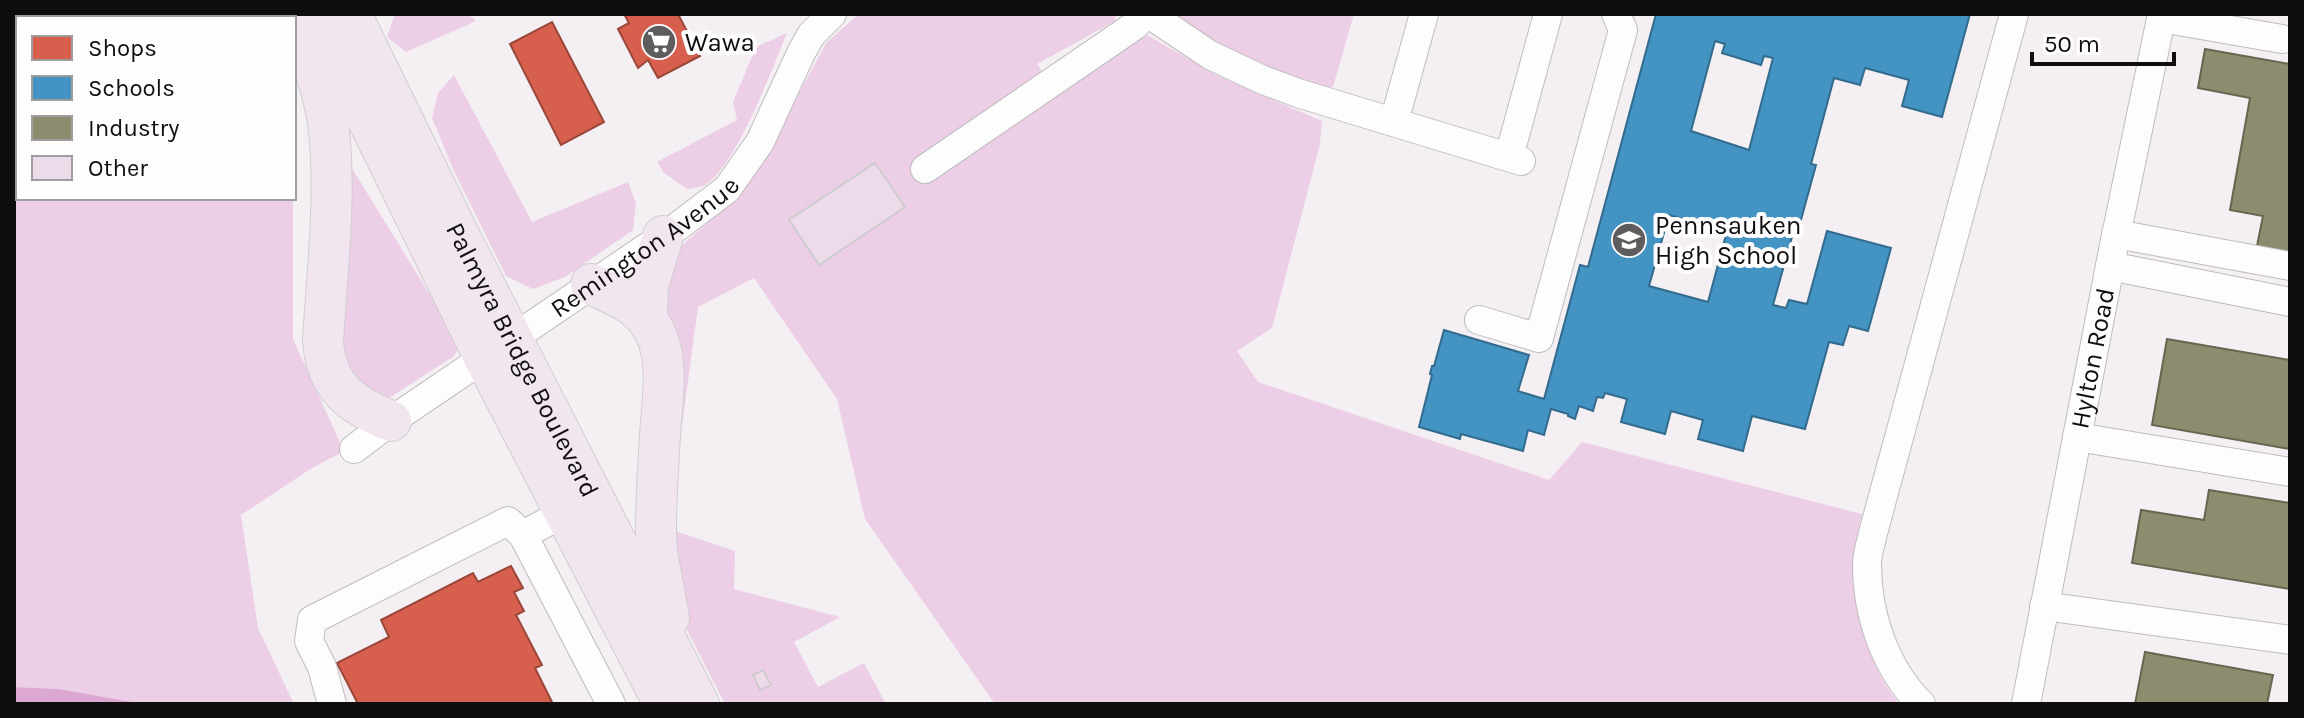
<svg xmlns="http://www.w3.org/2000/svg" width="2304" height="718" viewBox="0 0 2304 718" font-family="Karla,sans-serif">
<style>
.green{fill:#eccfe6}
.water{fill:#dca8d1}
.shops{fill:#d6604d;stroke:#9a473a;stroke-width:2}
.schools{fill:#4393c3;stroke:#336b8d;stroke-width:2;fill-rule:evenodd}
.industry{fill:#8c8c6e;stroke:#666651;stroke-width:2}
.building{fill:#ecdbe9;stroke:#cfcccf;stroke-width:2}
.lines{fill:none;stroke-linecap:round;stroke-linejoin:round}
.minor-casing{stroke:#bfbbbe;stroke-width:30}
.highway-casing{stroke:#d0ced0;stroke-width:42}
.minor{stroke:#fdfdfd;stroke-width:28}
.highway{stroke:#f1e6ef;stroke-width:40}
.labels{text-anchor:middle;stroke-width:8;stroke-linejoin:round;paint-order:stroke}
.poi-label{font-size:26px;fill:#0f0d0e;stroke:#fffdfe;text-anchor:start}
.street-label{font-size:26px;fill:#0f0d0e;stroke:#fffdfe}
</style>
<rect width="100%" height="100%" fill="#f4eff3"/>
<g class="green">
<path d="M14 14H247L249 18H18V198H293V339L344 451 312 468 241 515 258 628 294 704H144L59 689 14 687Z"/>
<path d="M395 14H468L476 21 406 52 387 37Z"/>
<path d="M859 14H1115V21L1037 64 1058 95 1147 35 1216 75 1322 121 1320 144 1272 328 1237 351 1258 382 1549 480 1582 442 1862 514C1859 528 1855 543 1854 557 1850 599 1870 673 1900 704H995L865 519 837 399 754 278 698 307 676 470 660 283 674 252 734 200 758 170 826 43Z"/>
<path d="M1172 14H1354L1333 87C1296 91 1204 35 1172 14Z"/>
<path d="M787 33C772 69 737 165 705 185 700 188 692 188 687 189L664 173 657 162 737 120 733 102 756 47Z"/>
<path d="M454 75 532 222 628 182 636 203 633 230 565 277 533 289 506 276 453 169 432 118 438 93Z"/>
<path d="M348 162 461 345 454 356 383 402 356 387 339 356Z"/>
<path d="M672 530 735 551 734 589 840 617 794 642 818 687 864 663 886 704H725L686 628 671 580Z"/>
</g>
<path class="water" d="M14 687 59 689 144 704H14Z"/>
<g class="shops">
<path d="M624 14H678L700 56 658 78 648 60 638 68 618 29 629 23Z"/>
<path d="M552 22 604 122 561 145 510 44Z"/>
<path d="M511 566 523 588 514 592 524 611 516 615 542 665 535 668 552 702 548 704H358L337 663 389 637 381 620 473 573 478 582Z"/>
</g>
<path class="schools" d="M1656 14H1970L1942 117 1902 106 1909 80 1865 68 1860 85 1834 78 1811 164 1816 165 1799 227 1795 226 1773 305 1786 308 1789 300 1807 304 1827 231 1891 248 1868 331 1849 326 1843 345 1829 342 1805 429 1752 416 1743 451 1698 439 1703 420 1671 411 1665 434 1621 422 1627 399 1605 393 1603 398 1597 397 1593 411 1579 406 1575 419 1568 416V414L1551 409 1544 435 1528 430 1523 451 1461 434 1460 439 1419 427 1432 375 1430 374 1432 366H1434L1444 330 1529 355 1518 391 1544 399 1580 265 1588 267ZM1715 41 1725 44 1722 53 1761 65 1764 56 1773 58 1749 150 1691 131ZM1669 215 1727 231 1708 302 1649 286Z"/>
<g class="industry">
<path d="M2205 49 2290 64V257L2256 251 2263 216 2230 210 2250 98 2198 88Z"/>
<path d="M2167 339 2290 360V449L2152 425Z"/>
<path d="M2209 490 2290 503V589L2132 563 2141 510 2204 520Z"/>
<path d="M2145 652 2273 675 2267 704H2135Z"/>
</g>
<g class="building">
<path d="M875 163 905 207 819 265 789 220Z"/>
<path d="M763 670 771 685 760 690 753 675Z"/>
</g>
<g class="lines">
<g class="minor-casing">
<g id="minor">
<path d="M1149 14 1210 55 1263 80 1301 94 1521 161"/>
<path d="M2161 18 2282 39"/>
<path d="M1394 122 1424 14"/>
<path d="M1509 157 1548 14"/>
<path d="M925 169 1134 26 1146 14"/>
<path d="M2116 234 2290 266"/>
<path d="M2110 266 2290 302"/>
<path d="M1479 320 1539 338 1623 30 1616 14"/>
<path d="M2077 437 2290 472"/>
<path id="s1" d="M354 449 391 421 677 227 727 189 760 142 801 53 811 35 832 14"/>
<path d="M564 513 523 535 611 704"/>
<path d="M2044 606 2290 640"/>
<path d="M332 704 322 667 309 641 312 620 508 521 523 535"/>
<path d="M1921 704C1885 668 1867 615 1867 564 1867 554 1871 543 1873 533L2014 14"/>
<path id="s2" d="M2026 704 2113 250 2162 14"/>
</g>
</g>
<g class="highway-casing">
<g id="highway">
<path d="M316 14 484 357 664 704"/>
<path id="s3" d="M351 14 459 235 699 704"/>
<path d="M304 33C312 63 324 92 328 123 337 191 327 272 323 341 326 387 351 405 391 421"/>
<path d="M591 284C611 294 635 302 648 321 672 352 662 399 660 436 658 467 656 498 656 530L657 552 669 618"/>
<path d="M647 319 648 286 663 236"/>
</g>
</g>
<use href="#minor" class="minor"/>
<use href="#highway" class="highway"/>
</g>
<defs>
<g id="supermarket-disc" transform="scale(1.8)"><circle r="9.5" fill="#5f5c5e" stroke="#fffdfe"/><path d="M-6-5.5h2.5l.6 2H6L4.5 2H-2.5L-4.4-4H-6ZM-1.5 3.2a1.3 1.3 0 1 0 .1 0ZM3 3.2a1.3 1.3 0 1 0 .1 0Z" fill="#fff"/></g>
<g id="school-disc" transform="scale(1.8)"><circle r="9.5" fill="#5f5c5e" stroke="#fffdfe"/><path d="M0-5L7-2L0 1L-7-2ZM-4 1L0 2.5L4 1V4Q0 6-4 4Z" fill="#fff"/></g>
</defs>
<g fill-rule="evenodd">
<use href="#supermarket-disc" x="659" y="42"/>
<use href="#school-disc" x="1629" y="240"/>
</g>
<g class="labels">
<g class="poi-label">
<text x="685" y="51">Wawa</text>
<text x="1655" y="234">Pennsauken<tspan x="1655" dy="30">High School</tspan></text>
</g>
<g class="street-label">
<text dy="9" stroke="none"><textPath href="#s1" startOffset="354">Remington Avenue</textPath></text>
<text dy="9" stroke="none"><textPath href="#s2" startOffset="352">Hylton Road</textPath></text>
<text dy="9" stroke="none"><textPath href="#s3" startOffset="386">Palmyra Bridge Boulevard</textPath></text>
</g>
</g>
<rect width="2304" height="718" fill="none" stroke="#0f0d0e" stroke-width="32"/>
<rect x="16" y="16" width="280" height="184" fill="#fffdfe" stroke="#9f9d9e" stroke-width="2"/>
<rect x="32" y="36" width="40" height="24" fill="#d6604d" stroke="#9f9d9e" stroke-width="2"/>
<text x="88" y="56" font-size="24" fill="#0f0d0e">Shops</text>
<rect x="32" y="76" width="40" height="24" fill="#4393c3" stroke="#9f9d9e" stroke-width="2"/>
<text x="88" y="96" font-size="24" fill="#0f0d0e">Schools</text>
<rect x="32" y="116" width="40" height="24" fill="#8c8c6e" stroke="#9f9d9e" stroke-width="2"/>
<text x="88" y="136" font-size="24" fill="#0f0d0e">Industry</text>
<rect x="32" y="156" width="40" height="24" fill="#ecdbe9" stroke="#9f9d9e" stroke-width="2"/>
<text x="88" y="176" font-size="24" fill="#0f0d0e">Other</text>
<path d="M2032 52v12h142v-12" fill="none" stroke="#0f0d0e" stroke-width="4"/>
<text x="2044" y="52" font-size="24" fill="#0f0d0e" stroke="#fffdfe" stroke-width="6" paint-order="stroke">50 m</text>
</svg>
